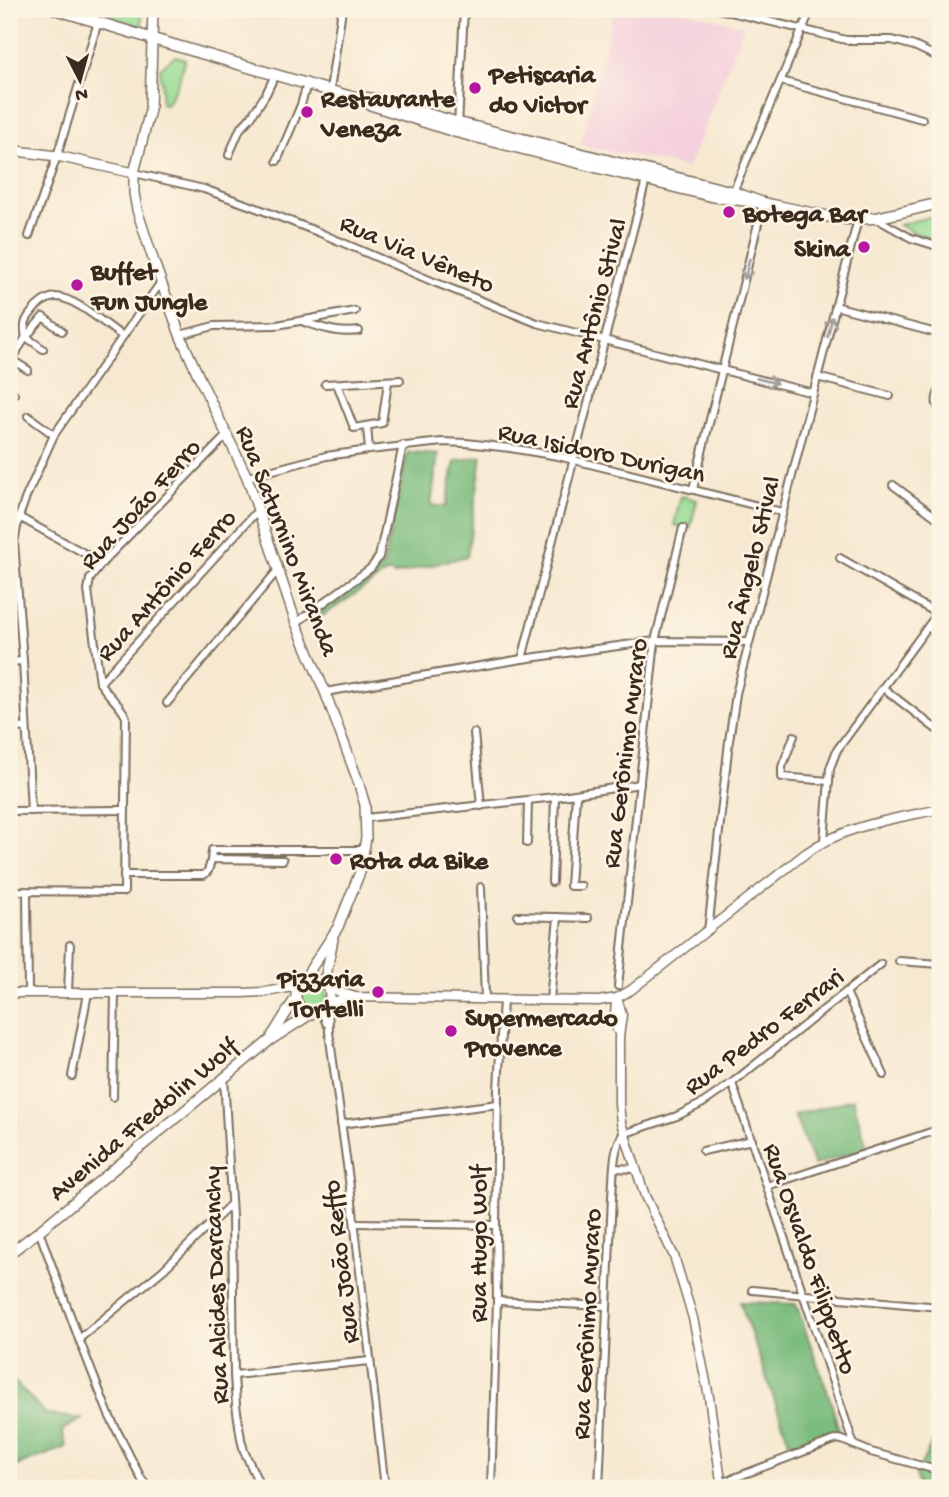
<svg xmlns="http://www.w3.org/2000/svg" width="949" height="1497" viewBox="0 0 949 1497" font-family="'Gochi Hand',sans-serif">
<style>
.built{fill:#f4cfdc}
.green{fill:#9add94;stroke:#6a8459;stroke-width:2}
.forest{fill:#7bbc7e;stroke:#5b734e;stroke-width:2}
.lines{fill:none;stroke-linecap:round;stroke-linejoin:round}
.minor-casing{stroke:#7d6d5d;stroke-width:10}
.tertiary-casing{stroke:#7d6d5d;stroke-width:11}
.secondary-casing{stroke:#7d6d5d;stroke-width:12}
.primary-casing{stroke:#7d6d5d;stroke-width:13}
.minor{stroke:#fff;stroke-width:6}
.tertiary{stroke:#fff;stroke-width:8}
.secondary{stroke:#fff;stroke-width:9}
.primary{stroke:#fff;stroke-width:10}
.oneway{stroke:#a79f9a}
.poi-dot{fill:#b5179e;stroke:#fcf5e5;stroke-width:2.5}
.labels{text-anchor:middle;stroke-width:5;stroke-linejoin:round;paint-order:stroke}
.poi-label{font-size:26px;font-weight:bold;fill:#3b2a1e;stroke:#fcf5e5;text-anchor:start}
.street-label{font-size:26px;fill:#3b2a1e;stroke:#fcf5e5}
</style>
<rect width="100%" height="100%" fill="#fcf5e5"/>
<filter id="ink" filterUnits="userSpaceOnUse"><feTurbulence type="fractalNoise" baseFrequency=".0143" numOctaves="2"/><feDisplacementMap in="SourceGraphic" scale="14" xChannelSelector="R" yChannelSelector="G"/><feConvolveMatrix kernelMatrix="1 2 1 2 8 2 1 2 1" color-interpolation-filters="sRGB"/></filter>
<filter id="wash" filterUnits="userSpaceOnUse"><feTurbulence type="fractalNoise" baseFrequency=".00686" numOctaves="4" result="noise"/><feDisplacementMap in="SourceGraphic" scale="28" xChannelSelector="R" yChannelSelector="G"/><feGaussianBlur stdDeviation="1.57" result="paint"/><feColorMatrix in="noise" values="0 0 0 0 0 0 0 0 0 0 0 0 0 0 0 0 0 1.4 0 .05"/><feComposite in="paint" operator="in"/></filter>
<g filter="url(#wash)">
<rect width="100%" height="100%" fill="#f7e9d1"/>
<path class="built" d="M614 9H677L744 26 688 168 658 161 581 145Z"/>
<g class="green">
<path d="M77 9H141L142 27Z"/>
<path d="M175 56 185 59 178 83 166 105 161 103 162 83 160 74V68Z"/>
<path d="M940 214V241L924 237 899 225Z"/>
<path d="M681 496 697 500 690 529 674 525Z"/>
<circle cx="313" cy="996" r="14"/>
</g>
<g class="forest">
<path d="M408 452 438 454 431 505 446 507 455 461 482 456 467 556 394 575 388 572 319 618 313 614 383 566Z"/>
<path d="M853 1099 867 1148 814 1165 794 1115Z"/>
<path d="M740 1302 796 1304 831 1402 839 1431 792 1450Z"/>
<path d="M9 1376 46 1414 82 1419 62 1430 66 1447 9 1469Z"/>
<path d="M934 1439 940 1441V1488H918L916 1474Z"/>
</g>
</g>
<g filter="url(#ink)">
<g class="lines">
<g class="minor-casing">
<g id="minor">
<path d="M718 9 846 40H892L914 46 940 58"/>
<path d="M781 81 922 119"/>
<path d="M330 90 342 9"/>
<path d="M458 126 464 9"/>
<path d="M229 155 240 129 251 117 266 94 275 75"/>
<path d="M277 161 301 105 307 84"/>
<path d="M134 173 204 189 254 207 318 232 434 282 537 323 813 393"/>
<path d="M733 192 811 9"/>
<path d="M877 219 911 238 940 247"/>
<path d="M29 236 57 156 98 22"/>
<path d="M835 306 940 334"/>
<path d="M304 322C323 328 339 334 359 331"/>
<path d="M180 335 214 326 277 325 355 311"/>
<path d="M9 339 17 352"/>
<path d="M43 349 26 337 43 317 62 331"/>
<path d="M12 360 28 370"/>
<path d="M9 363 26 337C23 326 25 320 32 312 37 305 46 298 55 297 73 296 106 325 122 336"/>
<path d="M817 377 890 396"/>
<path d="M325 384 400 380"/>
<path d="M337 384 354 428 382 423 388 382"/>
<path d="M940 389C937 396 934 403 940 409"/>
<path d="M9 390 14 394"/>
<path d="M28 416 54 435"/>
<path d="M367 426 369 450"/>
<path d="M247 477 326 456 369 450 442 442 466 443 510 448 558 456 782 512"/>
<path d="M893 485 940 520"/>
<path d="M693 489 763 203"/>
<path d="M19 517 102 563"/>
<path d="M840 558 938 614"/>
<path d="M296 623 371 568 379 557 403 445"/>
<path d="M928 627 940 637"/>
<path d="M522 659 646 180"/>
<path d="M9 662 23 661"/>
<path d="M100 683 258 510"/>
<path d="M883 688 936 729"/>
<path d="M325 692 522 659 655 641 749 642"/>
<path d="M167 703 278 570"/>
<path d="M9 727 26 728"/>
<path d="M474 733 481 806"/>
<path d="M794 736 782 767V777L829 781"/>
<path d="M576 795 570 886H581"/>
<path d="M9 811 125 810"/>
<path d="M31 811 23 661 14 542 19 517 26 497 54 435 161 282"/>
<path d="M366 818 555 797 640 784"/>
<path d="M824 840 830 768 837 750 940 610"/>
<path d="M527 843 528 800"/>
<path d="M211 861 212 850H365"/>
<path d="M124 875H204L208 871 211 861 215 859 283 860"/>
<path d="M552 882 555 797"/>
<path d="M481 887 485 999"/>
<path d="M9 891 124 892 126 717C120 704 108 696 100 683L88 590 90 579 102 563 227 435"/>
<path d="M27 892 28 993"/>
<path d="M518 916 588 918"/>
<path d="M708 931 729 741 736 694 858 219"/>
<path d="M899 961 940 964"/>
<path d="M618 986 655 641 683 528"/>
<path d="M846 992 884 1075"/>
<path d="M68 993 70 945"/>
<path d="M550 1000 558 917"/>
<path d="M328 1003 329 1032 352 1202 385 1488"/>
<path d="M322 1011 326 1023"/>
<path d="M72 1076 88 993"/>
<path d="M224 1077 232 1216 234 1375 236 1405 241 1439 244 1451 261 1488"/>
<path d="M732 1083 854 1445"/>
<path d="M113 1097 115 993"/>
<path d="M341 1124 498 1104"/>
<path d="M703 1151 752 1140"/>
<path d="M615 1168 635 1169"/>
<path d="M767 1186 940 1129"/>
<path d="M355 1223 496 1225"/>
<path d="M39 1231 79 1339 109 1415 142 1480 149 1488"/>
<path d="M752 1290 940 1307"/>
<path d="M497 1301 607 1306"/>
<path d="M79 1339 163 1270 231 1204"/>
<path d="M234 1375 370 1361"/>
<path d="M721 1483 837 1439 842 1440 871 1452 940 1471"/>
<path d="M491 1488 497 1301 496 1225 498 1089 503 1000"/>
<path d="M599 1488 612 1196C614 1176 612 1150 623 1134L677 1116 703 1103 732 1083 881 964"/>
</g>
</g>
<g class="tertiary-casing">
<g id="tertiary">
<path d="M328 988 355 997 598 1001 617 998 631 990 806 853C845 825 894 819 940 809"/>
<path d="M9 993H242L265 992 298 986"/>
<path d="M617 998 622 1015 619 1037V1104L621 1123 645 1196 674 1256 693 1318 709 1397 722 1488"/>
<path d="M616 1001 615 1015 617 1030"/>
<path d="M328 1003 352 997"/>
</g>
</g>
<g class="secondary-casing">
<g id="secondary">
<path d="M153 9 150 110 134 173V193L137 210 154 262 180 335 199 377 247 477 296 623 325 692 358 781 365 805 366 838 360 872 338 927 301 984"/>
<path d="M9 150 57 156 134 173"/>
<circle cx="313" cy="996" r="17"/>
<path d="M326 986V975L333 939"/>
<path d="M272 1036 295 999"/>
<path d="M9 1254 39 1231 269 1041 311 1014"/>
</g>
</g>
<g class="primary-casing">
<g id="primary">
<path d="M55 9 153 39 348 96 375 99 459 123 733 192 763 203"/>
<path d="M369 104 456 132 711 196 763 203 825 216 847 219 876 218 940 203"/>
</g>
</g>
<use href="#minor" class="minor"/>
<use href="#tertiary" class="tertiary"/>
<use href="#secondary" class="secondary"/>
<use href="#primary" class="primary"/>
</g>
<defs><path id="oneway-shaft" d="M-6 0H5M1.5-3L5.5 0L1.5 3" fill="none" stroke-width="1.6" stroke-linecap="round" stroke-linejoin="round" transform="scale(1.75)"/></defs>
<g class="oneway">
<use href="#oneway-shaft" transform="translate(747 269) rotate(104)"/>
<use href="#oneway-shaft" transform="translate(830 327) rotate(-76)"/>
<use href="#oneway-shaft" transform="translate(767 381) rotate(14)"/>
</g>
</g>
<g class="poi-dot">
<circle cx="475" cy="88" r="7"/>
<circle cx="307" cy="112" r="7"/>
<circle cx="729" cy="212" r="7"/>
<circle cx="864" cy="247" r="7"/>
<circle cx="77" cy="285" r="7"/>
<circle cx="336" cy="859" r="7"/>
<circle cx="378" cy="992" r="7"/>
<circle cx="451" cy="1031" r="7"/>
</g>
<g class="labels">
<g class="poi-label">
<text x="489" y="82">Petiscaria<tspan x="489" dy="30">do Victor</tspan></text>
<text x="321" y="106">Restaurante<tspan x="321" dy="30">Veneza</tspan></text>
<text x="743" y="221">Botega Bar</text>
<text x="850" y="256" text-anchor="end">Skina</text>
<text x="91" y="279">Buffet<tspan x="91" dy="30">Fun Jungle</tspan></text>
<text x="350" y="868">Rota da Bike</text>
<text x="364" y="986" text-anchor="end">Pizzaria<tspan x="364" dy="30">Tortelli</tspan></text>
<text x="465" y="1025">Supermercado<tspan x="465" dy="30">Provence</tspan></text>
</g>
<g class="street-label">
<text transform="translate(418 252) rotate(23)" y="9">Rua Via Vêneto</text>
<text transform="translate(592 313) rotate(-75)" y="9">Rua Antônio Stival</text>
<text transform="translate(602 451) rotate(12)" y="9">Rua Isidoro Durigan</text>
<text transform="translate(139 503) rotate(-48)" y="9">Rua João Ferro</text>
<text transform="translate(289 540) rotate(69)" y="9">Rua Saturnino Miranda</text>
<text transform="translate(748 567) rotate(-76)" y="9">Rua Ângelo Stival</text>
<text transform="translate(165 584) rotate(-48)" y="9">Rua Antônio Ferro</text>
<text transform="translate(623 753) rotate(-83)" y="9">Rua Gerônimo Muraro</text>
<text transform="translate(763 1030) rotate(-37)" y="9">Rua Pedro Ferrari</text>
<text transform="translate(142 1118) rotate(-40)" y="9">Avenida Fredolin Wolf</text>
<text transform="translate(477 1244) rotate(-90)" y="9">Rua Hugo Wolf</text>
<text transform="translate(812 1258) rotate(71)" y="9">Rua Osvaldo Filippetto</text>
<text transform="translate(339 1262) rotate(-97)" y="9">Rua João Reffo</text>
<text transform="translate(214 1285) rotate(-92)" y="9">Rua Alcides Darcanchy</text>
<text transform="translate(585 1324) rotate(-87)" y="9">Rua Gerônimo Muraro</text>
</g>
</g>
<rect width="949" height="1497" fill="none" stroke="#fcf5e5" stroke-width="35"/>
<g transform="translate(80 80) rotate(174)" stroke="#fcf5e5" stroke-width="5" paint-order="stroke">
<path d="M0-5L12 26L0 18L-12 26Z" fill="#3b2a1e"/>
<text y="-10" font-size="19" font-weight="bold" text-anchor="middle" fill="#3b2a1e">N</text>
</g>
</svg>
